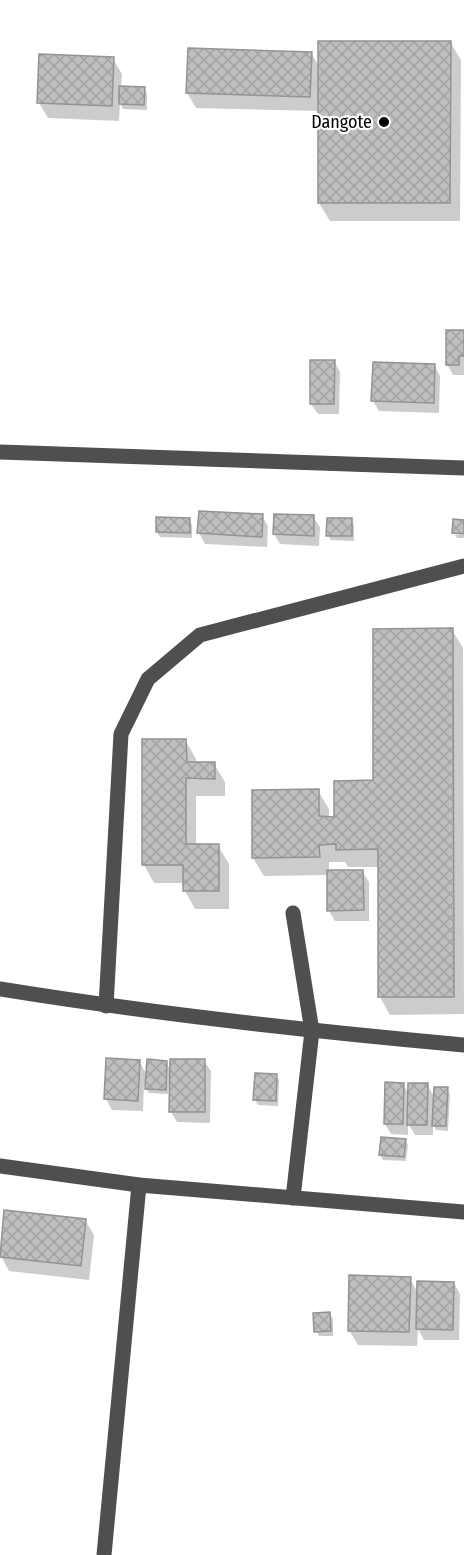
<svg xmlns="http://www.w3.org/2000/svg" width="464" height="1555" viewBox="0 0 464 1555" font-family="'Fira Sans Condensed',sans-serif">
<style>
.shadow{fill:#0003}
.building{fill:url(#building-cross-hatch);stroke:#939393;stroke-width:1.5}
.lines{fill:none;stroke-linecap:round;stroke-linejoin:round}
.minor{stroke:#4f4f4f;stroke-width:15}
.poi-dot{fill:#000;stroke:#fff;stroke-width:2}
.labels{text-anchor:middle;stroke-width:4.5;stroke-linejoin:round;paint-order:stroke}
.poi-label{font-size:18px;fill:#000;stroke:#fff;text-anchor:end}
</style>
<defs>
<pattern id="building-cross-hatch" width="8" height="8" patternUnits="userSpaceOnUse" patternTransform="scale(1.5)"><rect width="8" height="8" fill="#bfbfbf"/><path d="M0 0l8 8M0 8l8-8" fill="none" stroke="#a2a2a2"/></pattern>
</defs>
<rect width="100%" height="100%" fill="#fff"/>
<g class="shadow">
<path d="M450 42 461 60 460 221H330L319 203V111L196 108 187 93 311 53 320 68Z"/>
<path d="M113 59 122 74 121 88H144L147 94V110L123 109 120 103 119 121 48 118 39 103Z"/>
<path d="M464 331V375H453L447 364Z"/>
<path d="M334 361 340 372 339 414H318L311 404Z"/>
<path d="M434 365 440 376 439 413 379 411 373 401Z"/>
<path d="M262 516 268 526 267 547 205 544 199 533Z"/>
<path d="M313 517 320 527 319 546 280 544 274 534Z"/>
<path d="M189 520 192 525V538L160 537 157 532Z"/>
<path d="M351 520 354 525V541L331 540 328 535Z"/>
<path d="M455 535H464V538H457Z"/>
<path d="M452 630 463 648 464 1014 390 1015 380 997 379 867H348L345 862H329V872L362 871 369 882V921H335L329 911V875L264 876 253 858 318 791 329 809V818H335L375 782Z"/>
<path d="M185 740 196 759V764H214L225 782V796H196V846H218L229 864V909H195L185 891V883H154L144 865Z"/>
<path d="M139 1061 147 1075 166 1062 171 1071 204 1061 211 1071 210 1123 177 1122 171 1112V1080H169L168 1094 149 1093 144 1085 143 1111 112 1110 106 1099Z"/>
<path d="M276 1075 279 1080 278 1106 258 1105 255 1100Z"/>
<path d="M403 1084 409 1095 427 1085 435 1098 447 1089 450 1094 448 1131 436 1130 433 1124V1135H415L408 1123V1135L391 1134 385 1124Z"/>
<path d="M405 1140 408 1145 406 1161 383 1160 380 1155Z"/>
<path d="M85 1220 94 1235 89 1280 9 1271 1 1256Z"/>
<path d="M410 1279 418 1293 454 1283 460 1294 459 1340H424L418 1329 417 1346 358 1345 349 1330Z"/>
<path d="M330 1314 333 1319V1336H319L316 1331Z"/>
</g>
<g class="building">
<path d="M318 41H451L450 203H318Z"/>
<path d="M188 48 312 52 310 97 186 93Z"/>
<path d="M39 54 114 57 112 106 37 103Z"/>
<path d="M119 86 145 87 144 105 119 104Z"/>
<path d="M446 330H464V356H459V365H446Z"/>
<path d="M310 360H335L334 404H310Z"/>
<path d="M373 362 435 364 434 403 371 401Z"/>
<path d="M199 511 263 514 262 537 197 533Z"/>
<path d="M274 514 314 515V536L273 534Z"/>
<path d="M156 517 190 518V533L156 532Z"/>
<path d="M327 518H352V536H326Z"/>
<path d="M453 519 464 520V534L452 533Z"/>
<path d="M453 628 454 997H378V849L336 850V844L319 845 320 857 252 858V790L319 789V816L334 817V781L373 780V629Z"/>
<path d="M142 739H186L187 762H215V779L186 778V844H219V891H183V865H142Z"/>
<path d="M327 870H363L364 910 327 911Z"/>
<path d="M106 1058 140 1060 138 1101 104 1099Z"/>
<path d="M147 1059 167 1061 166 1090 145 1089Z"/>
<path d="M170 1059H205V1112H169Z"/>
<path d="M255 1073 277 1074 276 1101 253 1100Z"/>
<path d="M385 1082 404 1083 403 1124H384Z"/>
<path d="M408 1083H428L427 1125H407Z"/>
<path d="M434 1087H448L446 1126H432Z"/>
<path d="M381 1137 406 1139 404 1157 379 1155Z"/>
<path d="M4 1210 86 1219 81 1266 0 1257Z"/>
<path d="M349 1275 411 1277 409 1332 348 1331Z"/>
<path d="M417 1281 454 1282 453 1330 416 1329Z"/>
<path d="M330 1312 331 1331 314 1332 313 1313Z"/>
</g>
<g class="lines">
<g class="minor">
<path d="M0 452 464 468"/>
<path d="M0 989C154 1014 309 1031 464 1045"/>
<path d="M106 1006 121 734 148 679 200 635 464 566"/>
<path d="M0 1166 139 1185 464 1212"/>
<path d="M293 1198 312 1031 293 913"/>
<path d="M104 1555 139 1185"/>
</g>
</g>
<circle class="poi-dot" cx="384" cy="122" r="6"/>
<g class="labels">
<g class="poi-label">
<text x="372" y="128">Dangote</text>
</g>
</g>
</svg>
